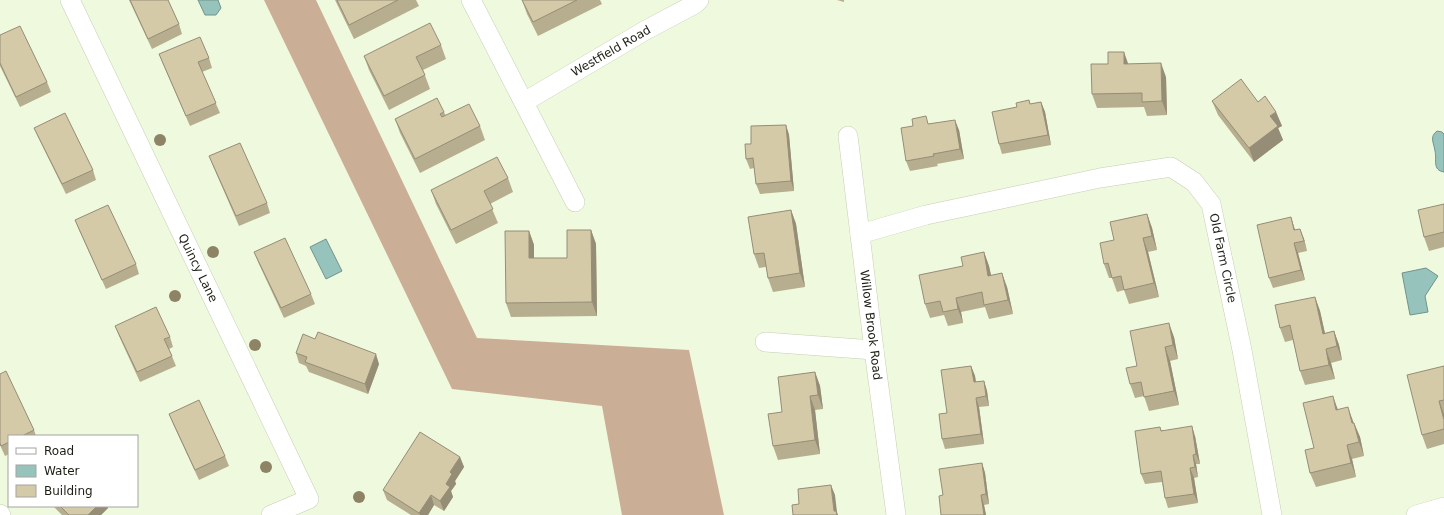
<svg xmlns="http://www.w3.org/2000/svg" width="1444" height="515" viewBox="0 0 1444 515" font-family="'DejaVu Sans',sans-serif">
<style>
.forest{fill:#cbae96}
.water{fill:#97c3bd;stroke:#72928b}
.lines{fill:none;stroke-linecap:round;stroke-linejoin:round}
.street-casing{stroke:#c5cfb5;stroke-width:20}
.street{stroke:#fff;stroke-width:19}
.tree{fill:#8f8366}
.wall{fill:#b7ae90}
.shaded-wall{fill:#958d76}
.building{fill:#d5caa8;stroke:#958d76}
.labels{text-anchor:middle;stroke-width:3.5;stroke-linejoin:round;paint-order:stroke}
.street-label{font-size:12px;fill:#1c1f15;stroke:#fff}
</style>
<rect width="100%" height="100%" fill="#eff9de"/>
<path class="forest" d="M264 0H316L477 338 689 350 724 515H622L602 406 452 389Z"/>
<g class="water">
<path d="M198 0H218L221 8 216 15H205Z"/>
<path d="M1437 131 1442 132 1444 134V172C1432 170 1437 160 1435 151 1434 143 1429 137 1437 131Z"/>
<path d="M326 239 342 271 326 279 310 247Z"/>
<path d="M1426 268 1438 276 1425 296 1428 312 1410 315 1402 273Z"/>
</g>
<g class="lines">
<g class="street-casing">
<g id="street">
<path d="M70 0 309 499 271 515"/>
<path d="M471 0 575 202"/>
<path d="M524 102 646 30 695 4 699 0"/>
<path d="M848 136 874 350 896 515"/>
<path d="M860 234 926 215 1100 178 1171 167 1194 182 1211 204 1242 350 1272 515"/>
<path d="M765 342 874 350"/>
<path d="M0 514 1 515"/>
<path d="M1416 515 1444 507"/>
</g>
</g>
<use href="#street" class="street"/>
</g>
<g class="tree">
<circle cx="160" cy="140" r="6"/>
<circle cx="213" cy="252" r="6"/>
<circle cx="175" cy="296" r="6"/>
<circle cx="255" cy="345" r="6"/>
<circle cx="266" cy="467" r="6"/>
<circle cx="359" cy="497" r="6"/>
</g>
<g class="wall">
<path d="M129 0H168L179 24 182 34 152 49Z"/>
<path d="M335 0H416L419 6 354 39Z"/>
<path d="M522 0H600L602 4 538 36 527 14Z"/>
<path d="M837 0H844V2Z"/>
<path d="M0 35 47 82 51 92 20 107 0 66Z"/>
<path d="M441 45 446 59 423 70 430 89 389 110 369 70 364 56Z"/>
<path d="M159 54 209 58 212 68 202 72 220 113 190 126 163 64Z"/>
<path d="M1129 64 1166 77 1167 115 1147 116 1144 107 1097 108 1092 94Z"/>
<path d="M1029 100 1030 104 1041 102 1045 112 1051 145 1002 154 999 144 1017 107Z"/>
<path d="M1212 101 1258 102 1276 112 1282 126 1278 128 1283 140 1254 162 1218 115Z"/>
<path d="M444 112 446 116 480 126 485 140 420 173 400 133 395 119Z"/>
<path d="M929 124 959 130 964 159 937 164 938 166 910 171 906 161Z"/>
<path d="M786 125 789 135 794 191 760 194 756 184 754 168 750 169 746 159Z"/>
<path d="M34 128 93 170 96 180 66 194 38 137Z"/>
<path d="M209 156 267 203 270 213 239 226 213 166Z"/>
<path d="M508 178 513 192 490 204 498 223 456 244 436 204 431 190Z"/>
<path d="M1444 204V247L1429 251 1424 237Z"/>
<path d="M791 210 796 224 805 287 773 292 768 278 766 267 759 268 754 254Z"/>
<path d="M1147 214 1152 228 1157 250 1148 252 1159 297 1129 304 1124 290 1117 292 1112 278H1109L1104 264 1114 240Z"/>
<path d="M1291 217 1295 230 1300 229 1304 239 1307 251 1298 253 1305 280 1273 288 1269 278Z"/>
<path d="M75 220 136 264 139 274 106 289 79 230Z"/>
<path d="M591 230 596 244 597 316 511 317 506 303 529 231 534 245V258H567Z"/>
<path d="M254 252 311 294 315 304 284 318 258 262Z"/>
<path d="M984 252 989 266 991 275 1007 287 1013 314 989 319 985 307 961 312 963 323 948 326 944 315 930 318 925 304 963 266Z"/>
<path d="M1315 297 1320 311 1325 333 1334 331 1339 345 1342 360 1331 363 1335 379 1305 385 1300 371 1293 340 1285 342 1280 328Z"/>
<path d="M115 326 170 337 173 347 169 349 176 366 140 382 119 336Z"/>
<path d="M1174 337 1178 359 1170 361 1179 405 1149 411 1144 396 1135 398 1130 384 1137 366Z"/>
<path d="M296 353 379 364 368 394 309 372 306 366 299 363Z"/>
<path d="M971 366 975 376 976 382 984 381 987 391 989 406 979 407 984 444 945 449 942 439 947 413Z"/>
<path d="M1444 366V444L1427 449 1422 435Z"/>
<path d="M815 372 820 386 823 409 815 410 820 454 778 460 773 446Z"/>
<path d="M0 374 34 430 36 436H9V454L5 456 0 445Z"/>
<path d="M1338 410 1354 423 1360 437 1364 456 1352 459 1356 477 1316 487 1310 473 1314 448Z"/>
<path d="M169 414 225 456 229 466 199 480 173 424Z"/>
<path d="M1160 427 1161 430 1195 436 1200 464H1196L1198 477 1194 478 1198 503 1168 508 1165 498 1162 482 1145 484 1141 474Z"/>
<path d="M460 457 464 467 455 481 456 484 451 491 453 497 444 511 434 505 428 515H411L387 500 383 490Z"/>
<path d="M982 463 985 473 989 504 984 505 986 515H941L943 495Z"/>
<path d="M53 506H107L108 508 101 515H62Z"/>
</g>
<g class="shaded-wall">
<path d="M1124 52 1129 66 1124 64Z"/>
<path d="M1161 63 1166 77 1167 115 1162 101Z"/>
<path d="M1041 102 1045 112 1051 145 1048 135Z"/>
<path d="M1276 112 1282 126 1278 128 1283 140 1254 162 1249 148 1270 116Z"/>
<path d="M955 120 959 130 964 159 960 149Z"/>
<path d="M786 125 789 135 794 191 791 181Z"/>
<path d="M791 210 796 224 805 287 800 273Z"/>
<path d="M1147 214 1152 228 1157 250 1152 236Z"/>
<path d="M1291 217 1294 227 1298 240 1294 230Z"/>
<path d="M1300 229 1304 239 1307 251 1304 241Z"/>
<path d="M591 230 596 244 597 316 592 302Z"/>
<path d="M529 231 534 245V272L529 258Z"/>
<path d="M1143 238 1148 252 1159 297 1154 283Z"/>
<path d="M1294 243 1298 253 1305 280 1301 270Z"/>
<path d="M984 252 989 266 994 290 988 276Z"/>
<path d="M1002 273 1007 287 1013 314 1008 300Z"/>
<path d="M1315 297 1320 311 1328 348 1323 334Z"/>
<path d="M956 298 961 312 963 323 958 309Z"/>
<path d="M1169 323 1174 337 1178 359 1173 345Z"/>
<path d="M1334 331 1339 345 1342 360 1337 346Z"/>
<path d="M1165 347 1170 361 1179 405 1174 391Z"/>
<path d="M1326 349 1331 363 1335 379 1329 365Z"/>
<path d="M376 354 379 364 368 394 365 384Z"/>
<path d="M971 366 975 376 977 392 974 382Z"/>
<path d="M815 372 820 386 823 409 818 395Z"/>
<path d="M984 381 987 391 989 406 986 396Z"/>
<path d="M810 396 815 410 820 454 815 440Z"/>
<path d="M1333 396 1338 410H1336Z"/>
<path d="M976 398 979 407 984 444 981 434Z"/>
<path d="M1439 401 1444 414V420Z"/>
<path d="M1348 407 1353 421 1357 437 1352 423Z"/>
<path d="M1354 423 1360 437 1364 456 1359 442Z"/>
<path d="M1192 426 1195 436 1200 464 1196 454Z"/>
<path d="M1347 445 1352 459 1356 477 1351 463Z"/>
<path d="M1193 455 1196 464 1198 477 1195 467Z"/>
<path d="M460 457 464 467 455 481 456 484 451 491 453 497 444 511 440 501 446 484 450 472Z"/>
<path d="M982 463 985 473 989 504 986 494Z"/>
<path d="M1190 468 1194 478 1198 503 1194 494Z"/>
<path d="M831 485 835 495 837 512 838 515H835L834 511Z"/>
<path d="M431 495 434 505 428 515H420L419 513Z"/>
<path d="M981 495 984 505 986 515H984Z"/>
<path d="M97 506H107L108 508 101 515H88Z"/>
</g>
<g class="building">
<path d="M130 0H168L179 24 148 39Z"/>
<path d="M337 0H398L349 25Z"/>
<path d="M522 0H577L533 22Z"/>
<path d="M430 23 441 45 416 57 425 75 384 96 364 56Z"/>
<path d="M20 26 47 82 16 97 0 63V35Z"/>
<path d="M200 37 209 58 198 62 216 103 186 116 159 54Z"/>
<path d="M1108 52H1124V64L1161 63 1162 101 1142 102V93L1092 94 1091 64H1108Z"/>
<path d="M1241 79 1258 102 1265 96 1276 112 1270 116 1278 126 1249 148 1212 101Z"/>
<path d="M437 98 444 112 440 114 442 117 469 104 480 126 415 159 395 119Z"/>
<path d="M1029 100 1030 104 1041 102 1048 135 999 144 992 112 1017 107 1016 103Z"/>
<path d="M65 113 93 170 62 184 34 128Z"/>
<path d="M926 116 928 124 955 120 960 149 933 154 934 156 906 161 901 128 913 126 912 119Z"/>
<path d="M786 125 791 181 756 184 753 158 746 159 745 144H751V126Z"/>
<path d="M240 143 267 203 236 216 209 156Z"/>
<path d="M497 157 508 178 484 191 493 209 451 230 431 190Z"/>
<path d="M1444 204V232L1424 237 1418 210Z"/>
<path d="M108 205 136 264 102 280 75 220Z"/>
<path d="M791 210 800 273 768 278 764 253 754 254 748 217Z"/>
<path d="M1147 214 1152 236 1143 238 1154 283 1124 290 1121 276 1112 278 1108 263 1104 264 1100 243 1114 240 1110 222Z"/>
<path d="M1291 217 1294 230 1300 229 1304 241 1294 243 1301 270 1269 278 1257 225Z"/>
<path d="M567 230H591L592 302 506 303 505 231H529V258H567Z"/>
<path d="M285 238 311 294 281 308 254 252Z"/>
<path d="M984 252 988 276 1002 273 1008 300 984 305 982 292 956 298 958 309 943 312 940 301 925 304 919 275 963 266 961 257Z"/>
<path d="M1315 297 1323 334 1334 331 1337 346 1326 349 1329 365 1300 371 1290 325 1280 328 1275 305Z"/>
<path d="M156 307 170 337 164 339 172 356 137 372 115 326Z"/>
<path d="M1169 323 1173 345 1165 347 1174 391 1144 397 1141 382 1130 384 1126 368 1137 366 1130 331Z"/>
<path d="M318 332 376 354 365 384 305 362 307 357 296 353 303 334 315 339Z"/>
<path d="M971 366 974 382 984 381 986 396 976 398 981 434 942 439 939 414 947 413 941 370Z"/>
<path d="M1444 366V400L1439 401 1444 420V429L1422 435 1407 375Z"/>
<path d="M6 371 34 430 22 436H9V442L1 446 0 443V374Z"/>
<path d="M815 372 818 395 810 396 815 440 773 446 768 414 782 412 778 377Z"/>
<path d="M1333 396 1336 410 1348 407 1352 423H1354L1359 442 1347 445 1351 463 1310 473 1305 450 1314 448 1303 403Z"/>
<path d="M199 400 225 456 195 470 169 414Z"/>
<path d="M1192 426 1196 454 1193 455 1195 467 1190 468 1194 494 1165 498 1161 471 1141 474 1135 431 1160 427 1161 431Z"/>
<path d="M420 432 460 457 450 472 452 474 446 484 450 487 440 501 431 495 419 513 383 490Z"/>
<path d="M982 463 986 494 981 495 984 515H941L939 496 943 495 939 469Z"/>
<path d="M831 485 834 511H836L837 515H793L792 505 799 504 798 489Z"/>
<path d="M60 506H97L88 515H69Z"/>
</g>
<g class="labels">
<g class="street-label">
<text transform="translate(611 51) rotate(-30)" y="4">Westfield Road</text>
<text transform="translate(1223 258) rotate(78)" y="4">Old Farm Circle</text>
<text transform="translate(198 268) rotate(64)" y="4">Quincy Lane</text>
<text transform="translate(871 325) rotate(83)" y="4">Willow Brook Road</text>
</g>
</g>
<rect x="8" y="435" width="130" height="72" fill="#ffffff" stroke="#a4a5a1"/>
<rect x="16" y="448" width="20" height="6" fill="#ffffff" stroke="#a4a5a1"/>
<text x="44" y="455" font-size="12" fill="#1c1f15">Road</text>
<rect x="16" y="465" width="20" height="12" fill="#97c3bd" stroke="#a4a5a1"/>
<text x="44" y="475" font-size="12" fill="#1c1f15">Water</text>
<rect x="16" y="485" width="20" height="12" fill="#d5caa8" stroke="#a4a5a1"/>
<text x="44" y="495" font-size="12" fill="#1c1f15">Building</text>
</svg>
